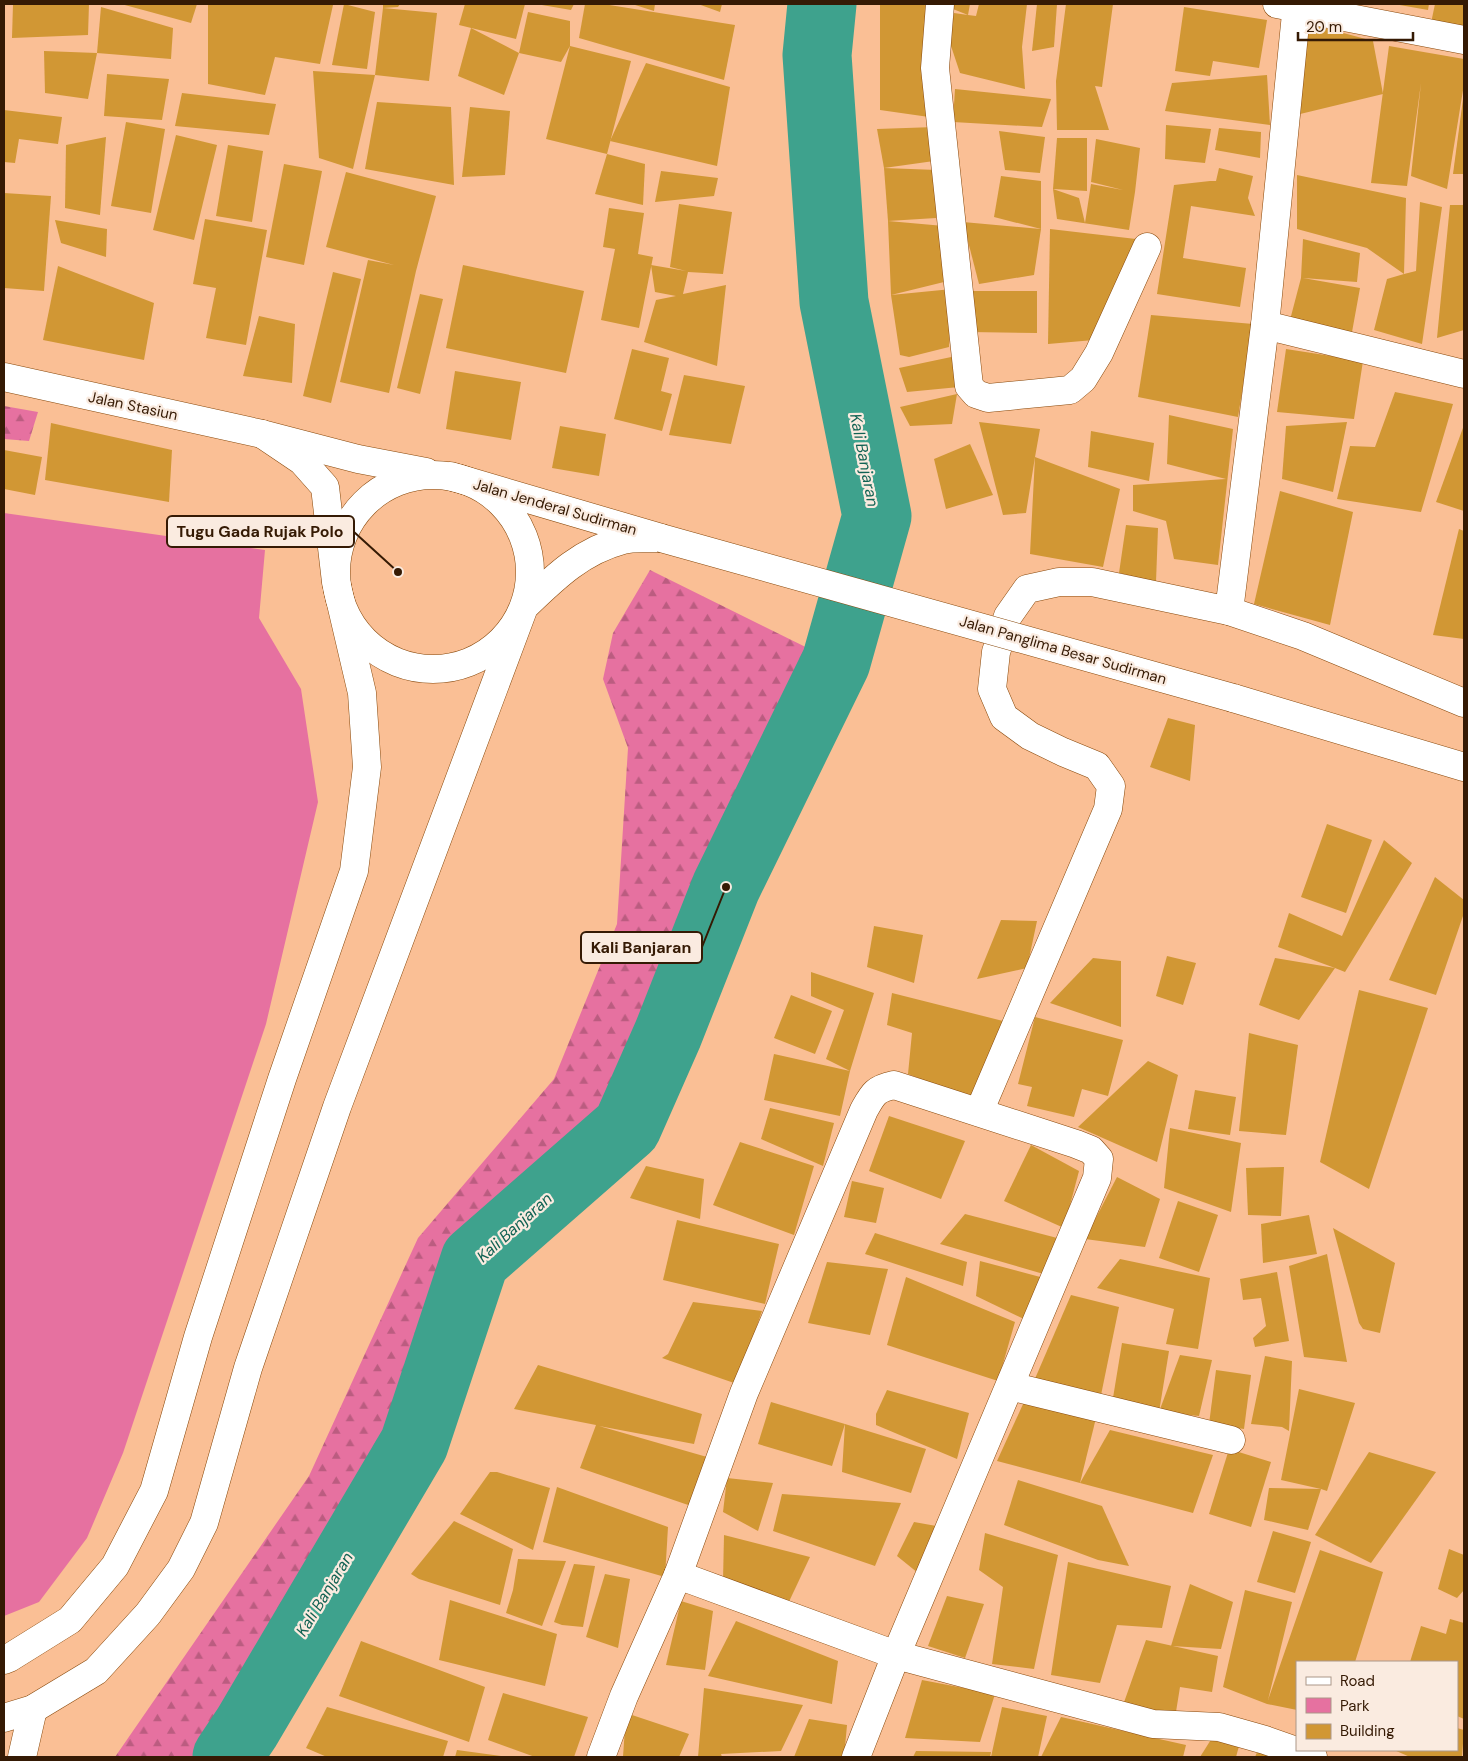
<svg xmlns="http://www.w3.org/2000/svg" width="1468" height="1761" viewBox="0 0 1468 1761" font-family="'DM Sans',sans-serif">
<style>
.green{fill:#e671a0}
.forest{fill:url(#forest-firs)}
.lines{fill:none;stroke-linecap:round;stroke-linejoin:round}
.river{stroke:#3ea28d;stroke-width:69}
.building{fill:#d19734}
.street-casing{stroke:#88480a;stroke-width:29}
.secondary-casing{stroke:#88480a;stroke-width:29}
.primary-casing{stroke:#88480a;stroke-width:29}
.street{stroke:#fff;stroke-width:28}
.secondary{stroke:#fff;stroke-width:28}
.primary{stroke:#fff;stroke-width:28}
.primary-bridge-casing{stroke:#88480a;stroke-width:29;stroke-linecap:butt}
.primary-bridge{stroke:#fff;stroke-width:28}
.labels{text-anchor:middle;stroke-width:4.5;stroke-linejoin:round;paint-order:stroke}
.street-label{font-size:15px;fill:#351a04;stroke:#faebe0}
.water-label{font-size:16px;font-style:italic;fill:#116253;stroke:#faebe0}
.leader{fill:none;stroke:#351a04;stroke-width:2}
.callout-dot{fill:#351a04;stroke:#faebe0;stroke-width:2}
.callout{fill:#faebe0;stroke:#351a04;stroke-width:2}
.callout-label{font-size:16px;text-anchor:middle;font-weight:bold;fill:#351a04}
</style>
<defs>
<pattern id="forest-firs" width="22" height="20" patternUnits="userSpaceOnUse" patternTransform="scale(1.25)"><rect width="22" height="20" fill="#e671a0"/><path d="M5 1l3.5 6h-7zM16 11l3.5 6h-7z" fill="#bb5c80"/></pattern>
</defs>
<rect width="100%" height="100%" fill="#fabf95"/>
<path class="green" d="M4 513 265 550 259 618 301 689 318 802 266 1024 123 1453 87 1538 39 1602 4 1616Z"/>
<g class="forest">
<path d="M4 406 38 412 29 441 4 439Z"/>
<path d="M650 570 836 662 726 887 668 1034 627 1127 475 1260 414 1444 247 1727 227 1757H115L309 1476 418 1238 554 1079 617 924 628 748 603 679 613 633Z"/>
</g>
<g class="lines">
<path class="river" d="M227 1757 247 1727 414 1444 475 1260 627 1127 668 1034 726 887 836 662 877 516 834 302 817 55 822 4"/>
</g>
<g class="building">
<path d="M13 4H89L88 35 12 38Z"/>
<path d="M121 4H197L191 23Z"/>
<path d="M208 4 333 5 320 64 275 57 265 95 208 84Z"/>
<path d="M344 4 375 12 367 69 332 65Z"/>
<path d="M383 4H400L398 7 383 8Z"/>
<path d="M465 4H525L516 39 459 25Z"/>
<path d="M536 4H574L571 10Z"/>
<path d="M585 4H603L735 25 724 80 579 38Z"/>
<path d="M632 4H655L654 11Z"/>
<path d="M698 4H722L720 12Z"/>
<path d="M880 4H918L930 6 929 117 880 110Z"/>
<path d="M949 4H970L968 15 976 16 979 4H1027L1022 47 1025 89 960 73 949 40 954 13 968 15 948 7Z"/>
<path d="M1037 4H1057L1054 47 1032 51Z"/>
<path d="M1066 4H1113L1102 87 1095 86 1109 130H1057L1056 81Z"/>
<path d="M1394 4H1429L1428 10Z"/>
<path d="M1435 4H1464V27L1431 23Z"/>
<path d="M101 7 173 28 171 59 97 53Z"/>
<path d="M1184 7 1267 20 1259 68 1213 61 1210 76 1175 71Z"/>
<path d="M383 8 437 13 429 81 375 75 353 169 319 158 313 71 375 75Z"/>
<path d="M528 12 570 21V46L631 61 607 154 546 139 570 46 561 62 519 53Z"/>
<path d="M1310 24 1373 41 1383 94 1296 115Z"/>
<path d="M471 28 519 53 504 95 458 76Z"/>
<path d="M1389 46 1464 59V84L1447 189 1411 176 1421 83 1407 186 1371 183Z"/>
<path d="M44 51 97 53 88 99 45 93Z"/>
<path d="M646 63 730 87 717 166 610 141Z"/>
<path d="M107 74 169 79 162 120 104 116Z"/>
<path d="M1267 75 1270 125 1165 111 1172 83Z"/>
<path d="M955 89 1051 99 1042 127 953 122Z"/>
<path d="M182 93 276 104 269 135 175 126Z"/>
<path d="M1463 99H1464V174H1453Z"/>
<path d="M377 102 451 107 454 185 365 169Z"/>
<path d="M470 107 510 111 505 175 462 177Z"/>
<path d="M4 110 62 117 58 144 19 139 15 163 4 162Z"/>
<path d="M126 122 165 129 151 213 111 206Z"/>
<path d="M1166 125 1211 129 1205 163 1165 159Z"/>
<path d="M935 127 934 161 884 168 877 129Z"/>
<path d="M1219 128 1261 132 1260 158 1215 150Z"/>
<path d="M999 131 1045 137 1040 173 1005 170Z"/>
<path d="M176 135 217 145 194 240 153 230Z"/>
<path d="M106 137 100 215 65 208 66 145Z"/>
<path d="M1057 138H1087V191L1053 189Z"/>
<path d="M1096 139 1140 148 1135 192 1129 230 1057 219 1053 189 1079 198 1085 223 1091 184 1123 190 1091 182Z"/>
<path d="M228 145 263 151 252 222 216 216Z"/>
<path d="M607 154 645 164 643 205 595 194Z"/>
<path d="M284 164 322 171 304 265 266 257Z"/>
<path d="M884 168 937 170 936 218 888 221Z"/>
<path d="M1219 168 1253 176 1248 198 1255 216 1191 206 1183 258 1246 268 1240 307 1157 294 1174 185 1210 181H1216Z"/>
<path d="M661 171 718 178 714 196 655 202Z"/>
<path d="M346 172 436 196 416 271 389 393 340 382 368 260 394 265 326 247Z"/>
<path d="M1297 175 1406 198 1404 274 1416 271 1420 202 1442 207 1422 344 1374 330 1387 279 1404 274 1367 248 1297 229Z"/>
<path d="M1001 176 1041 181V229L994 217Z"/>
<path d="M4 193 51 196 44 291 4 288Z"/>
<path d="M679 204 732 212 723 274 688 272 683 294 726 285 717 366 644 342 656 300 676 296 655 292 651 265 686 271 670 267Z"/>
<path d="M1450 205H1464V330L1437 338Z"/>
<path d="M609 208 644 213 638 254 653 257 639 328 601 320 615 249 603 247Z"/>
<path d="M205 219 267 230 246 345 206 338 216 288 193 284Z"/>
<path d="M55 220 107 229 106 257 61 243Z"/>
<path d="M888 221 944 226V282L891 295 952 289 949 347 909 357 900 355 891 295Z"/>
<path d="M963 222 1041 229 1034 275 979 284Z"/>
<path d="M1050 229 1136 239 1094 340 1048 344Z"/>
<path d="M1303 239 1360 253 1357 282 1303 278 1360 288 1352 332 1290 320 1301 278Z"/>
<path d="M463 265 584 291 566 373 446 348Z"/>
<path d="M58 266 154 303 144 360 43 340Z"/>
<path d="M333 272 361 279 331 403 303 396Z"/>
<path d="M969 291H1037V333L969 332Z"/>
<path d="M420 294 443 299 420 394 397 388Z"/>
<path d="M1151 315 1253 324 1238 417 1138 397Z"/>
<path d="M259 316 295 324 292 383 243 376Z"/>
<path d="M632 349 669 358 661 391 672 394 662 431 614 419Z"/>
<path d="M1286 349 1363 361 1354 419 1277 412Z"/>
<path d="M956 356 959 387 907 392 899 368Z"/>
<path d="M455 371 521 382 511 440 446 429Z"/>
<path d="M684 375 745 386 731 444 669 435Z"/>
<path d="M1395 392 1453 404 1421 512 1337 499 1350 446 1375 447Z"/>
<path d="M957 394 952 424 910 426 900 407Z"/>
<path d="M1169 415 1233 429 1218 565 1174 559 1166 521 1133 511V485L1226 479 1167 464Z"/>
<path d="M979 422 1040 429 1035 457 1120 489 1103 567 1030 554 1035 457 1026 513 1003 515Z"/>
<path d="M1347 422 1333 492 1282 479 1286 426Z"/>
<path d="M51 423 172 450 169 502 45 480Z"/>
<path d="M1464 425V511L1436 502Z"/>
<path d="M560 426 606 434 599 476 552 468Z"/>
<path d="M1091 431 1154 443 1149 481 1088 467Z"/>
<path d="M970 444 993 495 946 509 934 459Z"/>
<path d="M4 450 42 457 35 495 4 489Z"/>
<path d="M1280 491 1353 512 1330 625 1254 604Z"/>
<path d="M1126 525 1158 528 1156 582 1119 573Z"/>
<path d="M1459 529 1464 531V639L1433 635Z"/>
<path d="M1168 718 1195 725 1190 781 1150 767Z"/>
<path d="M1327 824 1372 840 1346 913 1301 897Z"/>
<path d="M1384 840 1412 863 1345 972 1335 968 1299 1020 1259 1005 1275 958 1335 968 1278 947 1289 913 1342 936Z"/>
<path d="M1435 877 1464 900V913L1436 995 1389 980Z"/>
<path d="M1001 920 1037 921 1027 968 977 979Z"/>
<path d="M874 926 923 935 914 983 867 967Z"/>
<path d="M1167 956 1196 963 1183 1005 1156 996Z"/>
<path d="M1093 958 1121 961V1027L1050 1003Z"/>
<path d="M811 972 874 993 850 1071 840 1116 764 1100 774 1054 850 1071 826 1059 844 1010 811 996Z"/>
<path d="M1359 990 1428 1008 1369 1189 1320 1162Z"/>
<path d="M892 993 1003 1021 973 1099 908 1074 912 1033 887 1025Z"/>
<path d="M791 995 832 1011 815 1054 774 1038Z"/>
<path d="M1035 1017 1123 1040 1108 1096 1082 1089 1074 1117 1027 1106 1032 1087 1018 1084Z"/>
<path d="M1249 1033 1298 1045 1286 1135 1239 1131Z"/>
<path d="M1148 1061 1178 1075 1157 1162 1078 1127Z"/>
<path d="M1195 1090 1236 1097 1230 1135 1188 1129Z"/>
<path d="M770 1108 834 1123 823 1166 761 1139Z"/>
<path d="M889 1116 965 1141 941 1199 869 1171Z"/>
<path d="M1170 1128 1241 1143 1231 1212 1164 1188Z"/>
<path d="M740 1142 814 1166 794 1235 713 1205Z"/>
<path d="M1031 1145 1079 1171 1064 1228 1004 1201Z"/>
<path d="M646 1166 704 1179 700 1219 630 1198Z"/>
<path d="M1284 1167 1281 1216 1248 1215 1246 1168Z"/>
<path d="M1117 1177 1160 1199 1145 1247 1085 1239Z"/>
<path d="M852 1181 884 1188 876 1223 844 1217Z"/>
<path d="M1178 1201 1218 1215 1199 1272 1159 1258Z"/>
<path d="M965 1214 1061 1239 1047 1275 940 1244Z"/>
<path d="M1309 1215 1317 1254 1263 1263 1261 1224Z"/>
<path d="M677 1220 779 1244 765 1304 663 1280Z"/>
<path d="M1333 1228 1395 1263 1380 1333 1363 1329 1359 1323Z"/>
<path d="M875 1233 967 1262 963 1286 865 1254Z"/>
<path d="M1327 1254 1347 1362 1304 1357 1289 1266Z"/>
<path d="M1120 1259 1210 1278 1198 1349 1166 1344 1174 1309 1097 1288Z"/>
<path d="M980 1261 1044 1278 1026 1320 976 1296Z"/>
<path d="M827 1262 888 1269 870 1335 808 1323Z"/>
<path d="M1277 1272 1289 1341 1255 1347 1253 1338 1266 1326 1261 1298 1243 1300 1240 1279Z"/>
<path d="M906 1277 1015 1322 998 1381 887 1345Z"/>
<path d="M1071 1295 1119 1307 1100 1400 1034 1381Z"/>
<path d="M693 1302 762 1311 737 1384 662 1358 668 1354Z"/>
<path d="M1122 1343 1169 1351 1159 1412 1112 1404Z"/>
<path d="M1180 1355 1212 1360 1199 1416 1159 1412Z"/>
<path d="M1265 1356 1292 1361 1289 1431 1282 1427 1251 1424Z"/>
<path d="M538 1365 702 1414 694 1444 599 1426 707 1457 694 1507 580 1468 596 1425 514 1409Z"/>
<path d="M1216 1370 1251 1375 1244 1429 1209 1424Z"/>
<path d="M1299 1389 1355 1403 1327 1491 1321 1489 1308 1530 1264 1520 1269 1488 1321 1489 1281 1480Z"/>
<path d="M887 1390 969 1413 957 1459 876 1425V1414Z"/>
<path d="M771 1402 845 1424 832 1466 758 1444Z"/>
<path d="M1024 1402 1096 1418 1080 1483 997 1461Z"/>
<path d="M845 1424 926 1449 911 1493 842 1472Z"/>
<path d="M1110 1430 1213 1455 1193 1513 1080 1483Z"/>
<path d="M1229 1449 1271 1462 1251 1527 1209 1514Z"/>
<path d="M1369 1452 1436 1472 1371 1563 1315 1535Z"/>
<path d="M490 1472H497L550 1488 533 1550 460 1514Z"/>
<path d="M727 1478 773 1483 758 1531 723 1512Z"/>
<path d="M1018 1480 1102 1506 1129 1566 1098 1560 1004 1525Z"/>
<path d="M557 1487 668 1527 665 1577 543 1542Z"/>
<path d="M782 1494 901 1503 875 1566 773 1531Z"/>
<path d="M454 1521 513 1549 500 1605 419 1579 411 1574Z"/>
<path d="M914 1522 942 1527 918 1573 897 1556Z"/>
<path d="M1273 1531 1311 1542 1295 1593 1257 1582Z"/>
<path d="M985 1533 1058 1555 1034 1669 992 1664 1003 1587 979 1570Z"/>
<path d="M724 1535 810 1557 786 1608 723 1581Z"/>
<path d="M1449 1549 1464 1555V1590L1457 1598 1438 1589Z"/>
<path d="M1320 1550 1383 1572 1355 1662H1297V1710L1267 1704 1223 1687 1245 1590 1292 1602 1268 1700Z"/>
<path d="M518 1559 566 1561 542 1626 506 1613 513 1590Z"/>
<path d="M1068 1562 1171 1586 1162 1628 1117 1625 1100 1683 1051 1675Z"/>
<path d="M574 1564 595 1566 583 1627 562 1625 554 1622Z"/>
<path d="M605 1574 630 1579 618 1648 586 1637Z"/>
<path d="M1190 1584 1233 1602 1221 1649 1171 1646Z"/>
<path d="M947 1596 984 1604 965 1658 928 1646Z"/>
<path d="M450 1600 557 1634 545 1686 439 1660Z"/>
<path d="M681 1601 713 1611 705 1670 666 1665Z"/>
<path d="M1450 1619 1464 1623V1719L1457 1716V1662H1410L1421 1626 1446 1634Z"/>
<path d="M736 1621 838 1661 832 1704 708 1676Z"/>
<path d="M1146 1640 1218 1656 1212 1692 1180 1687 1175 1718 1122 1708Z"/>
<path d="M361 1641 485 1687 469 1742 339 1696Z"/>
<path d="M922 1680 995 1694 980 1742 905 1738Z"/>
<path d="M704 1688 803 1705 781 1751 721 1754 722 1757H698Z"/>
<path d="M503 1693 588 1717 574 1757H535L488 1740Z"/>
<path d="M327 1707 448 1741 443 1757H327L306 1748Z"/>
<path d="M1002 1707 1047 1716 1038 1757H991Z"/>
<path d="M626 1713 689 1734 679 1757H623Z"/>
<path d="M1061 1717 1186 1745 1183 1757H1041Z"/>
<path d="M809 1719 847 1725 844 1757H794Z"/>
<path d="M1457 1728 1464 1730 1462 1757H1410L1394 1750H1457Z"/>
<path d="M1212 1738 1239 1746 1236 1757H1200Z"/>
<path d="M1259 1748 1290 1757H1255Z"/>
<path d="M457 1750 501 1756V1757H455Z"/>
<path d="M916 1751 991 1752 990 1757H913Z"/>
</g>
<g class="lines">
<g class="street-casing">
<g id="street">
<path d="M940 4 935 68 969 386 976 394 988 398 1070 390 1083 379 1099 353 1147 247"/>
<path d="M1277 4 1464 40"/>
<path d="M1265 325 1464 374"/>
<path d="M1229 611 1265 325 1297 4"/>
<path d="M979 1112 1108 809 1111 786 1097 766 1063 752 1030 736 1004 717 992 689 996 652 1008 616 1027 589 1059 582H1092L1229 611 1303 636 1464 703"/>
<path d="M1010 1386 1231 1440"/>
<path d="M678 1575 896 1655 1153 1724 1219 1727 1265 1740 1313 1757"/>
<path d="M22 1757 33 1709"/>
<path d="M601 1757 624 1696 678 1575 744 1393 864 1110C873 1094 875 1089 894 1085L1076 1144 1091 1150 1099 1159 1097 1178 896 1655 856 1757"/>
</g>
</g>
<g class="secondary-casing">
<g id="secondary">
<path d="M4 377 262 434 358 459 426 472"/>
<circle cx="433" cy="572" r="97"/>
<path d="M4 1660 9 1658 70 1620 115 1566 154 1491 198 1337 282 1079 354 871 367 767 362 693 336 582 325 487 302 461 262 434"/>
<path d="M4 1718 33 1709 96 1671 148 1614 181 1569 204 1523 248 1368 337 1107 524 607C554 578 581 551 623 540 634 537 647 539 659 538"/>
</g>
</g>
<g class="primary-casing">
<g id="primary">
<path d="M450 476 661 538"/>
<path d="M1233 698 1464 767"/>
</g>
</g>
<use href="#street" class="street"/>
<use href="#secondary" class="secondary"/>
<use href="#primary" class="primary"/>
<g class="primary-bridge-casing">
<path id="primary-bridge" d="M661 538 1233 698"/>
</g>
<use href="#primary-bridge" class="primary-bridge"/>
</g>
<g class="labels">
<g class="street-label">
<text transform="translate(133 406) rotate(12)" y="5">Jalan Stasiun</text>
<text transform="translate(555 507) rotate(16)" y="5">Jalan Jenderal Sudirman</text>
<text transform="translate(1063 650) rotate(16)" y="5">Jalan Panglima Besar Sudirman</text>
</g>
<g class="water-label">
<text transform="translate(865 460) rotate(79)" y="6">Kali Banjaran</text>
<text transform="translate(514 1227) rotate(-42)" y="6">Kali Banjaran</text>
<text transform="translate(324 1594) rotate(-59)" y="6">Kali Banjaran</text>
</g>
</g>
<path class="leader" d="M398 572L354 532M726 887L702 947"/>
<g class="callout-dot">
<circle cx="398" cy="572" r="5"/>
<circle cx="726" cy="887" r="5"/>
</g>
<g class="callout">
<rect x="167" y="516" width="187" height="31" rx="5"/>
<rect x="581" y="932" width="121" height="31" rx="5"/>
</g>
<g class="callout-label">
<text x="260" y="537">Tugu Gada Rujak Polo</text>
<text x="641" y="953">Kali Banjaran</text>
</g>
<rect width="1468" height="1761" fill="none" stroke="#351a04" stroke-width="10"/>
<rect x="1296" y="1661" width="162" height="90" fill="#faebe0" stroke="#ab9788"/>
<rect x="1306" y="1677" width="25" height="8" fill="#ffffff" stroke="#ab9788"/>
<text x="1340" y="1686" font-size="15" fill="#351a04">Road</text>
<rect x="1306" y="1698" width="25" height="15" fill="#e671a0" stroke="#ab9788"/>
<text x="1340" y="1711" font-size="15" fill="#351a04">Park</text>
<rect x="1306" y="1724" width="25" height="15" fill="#d19734" stroke="#ab9788"/>
<text x="1340" y="1736" font-size="15" fill="#351a04">Building</text>
<path d="M1298 32v8h115v-8" fill="none" stroke="#351a04" stroke-width="2.5"/>
<text x="1306" y="32" font-size="15" fill="#351a04" stroke="#faebe0" stroke-width="4" paint-order="stroke">20 m</text>
</svg>
